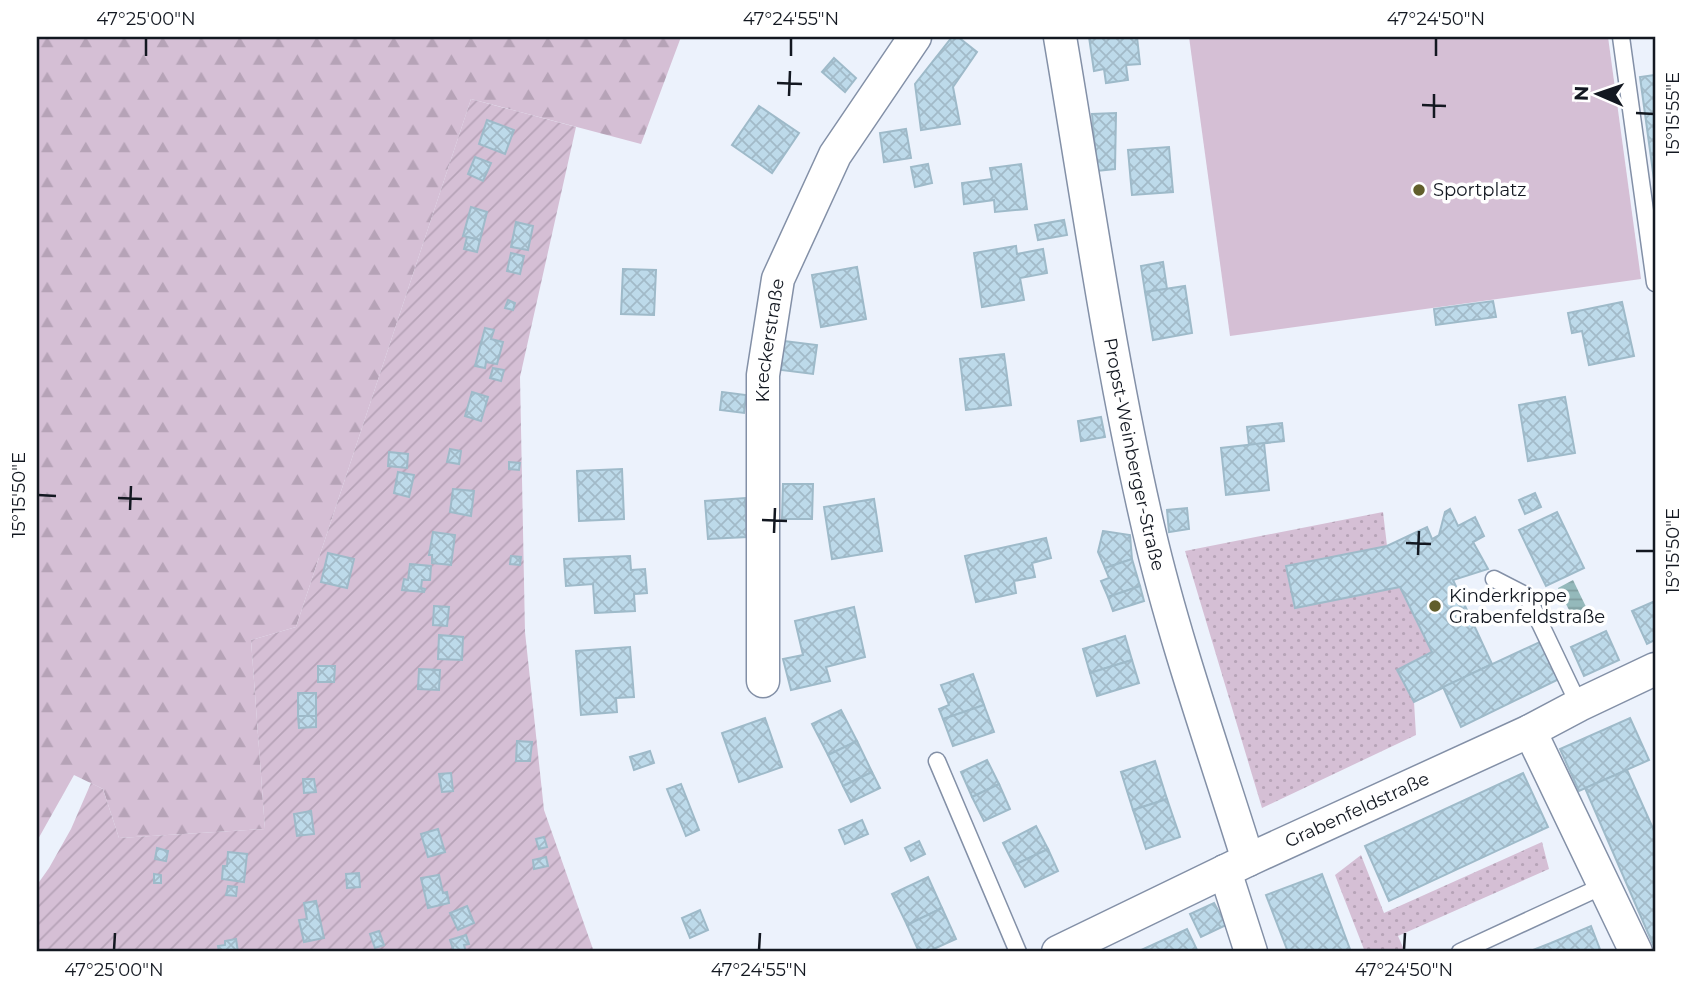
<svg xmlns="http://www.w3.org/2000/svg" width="1692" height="989" viewBox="0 0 1692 989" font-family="Montserrat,sans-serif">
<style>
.grass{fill:url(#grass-dots)}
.forest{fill:url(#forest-firs)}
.garden{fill:url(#garden-furrows)}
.pitch{fill:#d5bfd5}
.water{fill:url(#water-rules)}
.building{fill:url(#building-cross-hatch);stroke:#9ebac9;stroke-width:2}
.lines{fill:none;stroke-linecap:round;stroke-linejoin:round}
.lane-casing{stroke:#8390a7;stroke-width:19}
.street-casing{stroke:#8390a7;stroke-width:35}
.lane{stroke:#fff;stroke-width:16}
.street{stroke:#fff;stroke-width:32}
.ticks{fill:none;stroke:#131821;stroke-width:2.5}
.poi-dot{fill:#615e2b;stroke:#fff;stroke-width:2.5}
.labels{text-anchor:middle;stroke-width:7;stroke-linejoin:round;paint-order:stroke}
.poi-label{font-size:18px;fill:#131821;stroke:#fff;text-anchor:start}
.street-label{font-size:18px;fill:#131821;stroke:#fff}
.neatline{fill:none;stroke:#131821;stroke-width:2.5}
.ticks-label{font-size:18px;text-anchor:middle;fill:#131821}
</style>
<defs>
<pattern id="grass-dots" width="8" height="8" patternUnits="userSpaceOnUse" patternTransform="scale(1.75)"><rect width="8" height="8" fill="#d5bfd5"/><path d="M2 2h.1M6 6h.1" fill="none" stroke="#b6a3b7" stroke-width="1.8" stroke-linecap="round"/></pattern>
<pattern id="forest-firs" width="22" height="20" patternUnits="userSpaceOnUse" patternTransform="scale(1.75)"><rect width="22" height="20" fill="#d5bfd5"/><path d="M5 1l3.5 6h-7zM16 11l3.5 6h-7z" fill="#b6a3b7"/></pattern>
<pattern id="garden-furrows" width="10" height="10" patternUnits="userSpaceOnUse" patternTransform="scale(1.75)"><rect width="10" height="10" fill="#d5bfd5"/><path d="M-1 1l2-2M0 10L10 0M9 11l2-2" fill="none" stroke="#b6a3b7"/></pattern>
<pattern id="water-rules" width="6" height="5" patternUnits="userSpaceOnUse" patternTransform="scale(1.75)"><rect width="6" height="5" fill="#94b9bb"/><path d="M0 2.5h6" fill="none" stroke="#7f9ea0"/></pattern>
<pattern id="building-cross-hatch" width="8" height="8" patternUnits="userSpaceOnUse" patternTransform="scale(1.75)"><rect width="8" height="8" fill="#bddaea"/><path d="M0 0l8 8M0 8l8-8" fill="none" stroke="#a2bac8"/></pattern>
</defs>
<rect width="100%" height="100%" fill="#ecf2fc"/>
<g class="grass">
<path d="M1383 512 1387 546 1286 566 1295 608 1400 587 1432 652 1398 670 1414 702 1416 735 1262 808 1185 551Z"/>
<path d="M1542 842 1549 869 1398 936 1405 952H1365L1335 875 1361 855 1384 913Z"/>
</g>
<path class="forest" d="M37 37H681L641 144 471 99 296 627 251 640 265 829 119 838 103 789 74 775 37 841Z"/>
<path class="garden" d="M471 99 576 127 520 377 525 632 544 810 594 952H37V885L49 868 71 829 91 783 103 789 119 838 265 829 251 640 296 627Z"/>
<path class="pitch" d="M1189 37H1608L1641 279 1230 336Z"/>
<path class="water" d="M1573 580 1589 613 1574 620 1558 588Z"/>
<g class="building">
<path d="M952 37H958L977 52 953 87 960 124 921 130 915 84Z"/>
<path d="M1089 37H1137L1140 64 1126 65 1128 80 1106 83 1104 69 1094 71Z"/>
<path d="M834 58 856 78 845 92 822 72Z"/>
<path d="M1655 75V187L1640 77Z"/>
<path d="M759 106 799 133 772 173 732 145Z"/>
<path d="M1116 113 1115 169 1097 171 1092 114Z"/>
<path d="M487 120 514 130 505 154 479 144Z"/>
<path d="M906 129 911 158 884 162 880 133Z"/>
<path d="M1169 147 1173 192 1132 195 1128 150Z"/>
<path d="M475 157 491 163 483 181 468 174Z"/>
<path d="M928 164 932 183 915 187 911 167Z"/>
<path d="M1021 164 1027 209 995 212 994 200 964 204 962 183 992 179 990 168Z"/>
<path d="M471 207 487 212 480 240 463 236Z"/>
<path d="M1064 220 1067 235 1038 240 1035 225Z"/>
<path d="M516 222 533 226 528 250 511 247Z"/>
<path d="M467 237 480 240 477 252 464 249Z"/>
<path d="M1016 246 1017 254 1043 249 1047 273 1020 278 1024 300 982 307 974 253Z"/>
<path d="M511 253 524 256 520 274 507 271Z"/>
<path d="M1163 262 1167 289 1145 292 1141 266Z"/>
<path d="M857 267 866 319 821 327 812 275Z"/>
<path d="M623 269 656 270 654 315 621 314Z"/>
<path d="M1185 286 1192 333 1153 340 1145 292Z"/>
<path d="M508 300 515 303 513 310 505 308Z"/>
<path d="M1493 301 1496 317 1436 325 1434 309Z"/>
<path d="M1622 302 1634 356 1589 365 1582 331 1572 333 1568 313Z"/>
<path d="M485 328 494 330 491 339 503 342 497 364 486 362 485 368 475 366Z"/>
<path d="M784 341 817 345 813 374 781 370Z"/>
<path d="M1004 354 1011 405 966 410 960 359Z"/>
<path d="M493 368 504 370 501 381 490 378Z"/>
<path d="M472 392 488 397 481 421 465 416Z"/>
<path d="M722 392 746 395 744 413 720 410Z"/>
<path d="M1565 397 1575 453 1528 461 1519 405Z"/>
<path d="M1101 417 1105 437 1081 441 1078 421Z"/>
<path d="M1282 423 1284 441 1249 445 1247 427Z"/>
<path d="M1264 443 1269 490 1226 495 1221 448Z"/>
<path d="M450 449 461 451 459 464 447 462Z"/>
<path d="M389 452 408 454 407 468 388 466Z"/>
<path d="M509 462 520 463 519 470 509 469Z"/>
<path d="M622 469 624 519 579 521 577 471Z"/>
<path d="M398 472 414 475 409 497 394 493Z"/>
<path d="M783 484H813L812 519H782Z"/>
<path d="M453 489 474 491 471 516 450 512Z"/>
<path d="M1535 493 1541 507 1525 514 1519 500Z"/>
<path d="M745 498 747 537 708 539 705 501Z"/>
<path d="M874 499 882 551 832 559 824 507Z"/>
<path d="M1187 508 1189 529 1169 532 1167 510Z"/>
<path d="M1450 509 1458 526 1475 517 1484 536 1473 542 1488 569 1453 580 1492 664 1414 702 1397 670 1432 652 1400 587 1295 608 1286 566 1387 546 1427 527 1432 539 1439 535 1445 512Z"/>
<path d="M1557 512 1584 568 1546 586 1519 530Z"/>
<path d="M1103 531 1130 535 1132 559 1105 568 1098 552Z"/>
<path d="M433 532 455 535 451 565 432 563V555H429Z"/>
<path d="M1046 538 1051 558 1032 563 1035 577 1014 581 1016 593 976 602 965 556Z"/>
<path d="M328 553 354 559 347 588 321 582Z"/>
<path d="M511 556 521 557 520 565 510 564Z"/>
<path d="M630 556 631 570 645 569 647 593 634 594 635 611 595 613 593 584 566 586 564 559Z"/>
<path d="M1132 559 1140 586 1108 597 1101 581 1109 578 1105 568Z"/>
<path d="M410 564 431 566 430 580H422L421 588 425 589 424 592 402 590 404 579 408 580Z"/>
<path d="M1140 586 1144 601 1113 611 1108 597Z"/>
<path d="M1655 601V640L1647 644 1632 611Z"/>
<path d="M434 606 449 607 447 626 433 625Z"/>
<path d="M854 607 865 657 826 667 830 681 791 690 783 659 803 655 795 621Z"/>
<path d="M1606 631 1619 660 1584 676 1571 647Z"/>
<path d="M439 635 463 637 462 660 438 659Z"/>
<path d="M1125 636 1132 660 1090 673 1083 649Z"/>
<path d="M1542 641 1559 679 1461 727 1443 687Z"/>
<path d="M630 647 634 697 616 698 617 712 581 715 576 651Z"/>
<path d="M1132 660 1139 683 1097 696 1090 673Z"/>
<path d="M318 666H335L334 682H318Z"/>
<path d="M419 669 440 670 439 690 418 689Z"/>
<path d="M973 674 984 705 943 719 939 709 949 705 941 685Z"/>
<rect x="298" y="693" width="18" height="23"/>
<path d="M984 705 994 732 953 746 943 719Z"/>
<path d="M841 710 857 741 828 755 812 724Z"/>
<path d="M298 716H316V727L299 728Z"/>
<path d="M765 718 782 767 739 782 722 733Z"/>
<path d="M1630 718 1649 760 1579 791 1560 749Z"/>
<path d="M517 741 532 742 530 761H516Z"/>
<path d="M857 741 872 772 843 786 828 755Z"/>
<path d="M650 751 654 763 634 770 630 757Z"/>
<path d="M987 760 999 784 972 797 961 772Z"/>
<path d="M1155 761 1167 799 1133 810 1121 772Z"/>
<path d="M1627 770 1655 833V949L1585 788Z"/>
<path d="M872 772 880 788 851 802 843 786Z"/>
<path d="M451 773 453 791 442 792 439 774Z"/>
<path d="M1523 773 1548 827 1389 901 1365 846Z"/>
<path d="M303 779H314L316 792 304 793Z"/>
<path d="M681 784 699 830 686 836 667 789Z"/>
<path d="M999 784 1010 809 984 821 972 797Z"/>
<path d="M1167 799 1180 837 1146 849 1133 810Z"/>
<path d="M311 811 314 834 297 836 294 814Z"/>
<path d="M862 820 868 834 845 844 839 830Z"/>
<path d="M1036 826 1048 849 1014 865 1003 843Z"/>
<path d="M438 829 445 852 428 857 421 834Z"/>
<path d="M544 837 547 847 539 849 536 839Z"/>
<path d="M919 841 925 854 911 861 905 848Z"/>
<path d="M157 848 168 851 166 861 155 859Z"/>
<path d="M1048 849 1058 871 1025 887 1014 865Z"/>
<path d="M228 852 247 854 244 882 222 879 223 866H227Z"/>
<path d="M546 857 548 866 534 869 533 860Z"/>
<path d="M359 873 360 887 347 888 346 874Z"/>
<path d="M154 874 161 875V883H154Z"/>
<path d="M1322 874 1351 952H1288L1266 895Z"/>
<path d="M439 875 443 893 447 892 449 903 428 908 421 878Z"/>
<path d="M928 877 942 908 907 925 892 894Z"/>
<path d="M228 886 237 887 236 896 226 895Z"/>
<path d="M316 901 324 938 304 942 299 920 307 919 304 903Z"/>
<path d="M1214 903 1226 925 1201 937 1190 914Z"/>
<path d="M467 906 474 923 458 930 450 913Z"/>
<path d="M942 908 956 939 927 952H919L907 925Z"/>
<path d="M700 910 708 930 690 938 682 918Z"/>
<path d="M1591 926 1601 952H1528L1551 943Z"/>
<path d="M1187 929 1198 952H1137Z"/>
<path d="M379 931 384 945 375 948 370 934Z"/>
<path d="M466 935 469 944 464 945 466 952H454L450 940Z"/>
<path d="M236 939 238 952H219L218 946 225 945V941Z"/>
</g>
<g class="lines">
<g class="lane-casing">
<g id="lane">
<path d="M1621 37 1655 283"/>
<path d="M1494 579 1527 596 1579 705"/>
<path d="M937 761 1018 952"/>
<path d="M1460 952 1605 885"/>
</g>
</g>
<g class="street-casing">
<g id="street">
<path id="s1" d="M1060 37C1088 202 1111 368 1149 531 1175 642 1214 751 1248 860"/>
<path id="s2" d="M763 681V375L778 279 835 155 915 37"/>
<path d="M1530 731 1636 952"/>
<path d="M1225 871 1251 952"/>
<path id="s3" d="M1058 952 1248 860 1530 731 1579 705 1655 669"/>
</g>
</g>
<use href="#lane" class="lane"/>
<use href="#street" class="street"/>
</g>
<path class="ticks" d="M146 56V38M791 56V38M1436 56V38M777 83 802 84M789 96 790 71M1422 105 1446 106M1636 113 1654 114M1434 118V94M38 495 56 496M118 498 142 499M130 510 131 486M762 520 787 521M774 533 775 508M1406 543 1431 544M1636 551H1654M1418 555 1419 531M114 950 115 933M759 950 760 933M1404 950 1405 933"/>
<g class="poi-dot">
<circle cx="1419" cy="190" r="7"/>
<circle cx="1435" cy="606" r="7"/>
</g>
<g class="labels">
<g class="poi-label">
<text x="1433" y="196">Sportplatz</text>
<text x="1449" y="602">Kinderkrippe<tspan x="1449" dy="21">Grabenfeldstraße</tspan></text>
</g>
<g class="street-label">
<text dy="6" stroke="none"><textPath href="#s2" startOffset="341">Kreckerstraße</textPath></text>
<text dy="6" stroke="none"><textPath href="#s1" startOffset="424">Propst-Weinberger-Straße</textPath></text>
<text dy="6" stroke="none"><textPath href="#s3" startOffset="331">Grabenfeldstraße</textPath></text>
</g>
</g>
<rect width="1692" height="989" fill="none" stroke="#ffffff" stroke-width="77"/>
<g transform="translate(1598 94) rotate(272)" stroke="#ffffff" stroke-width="5" paint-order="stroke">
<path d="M0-5L12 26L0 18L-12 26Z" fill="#131821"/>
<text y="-10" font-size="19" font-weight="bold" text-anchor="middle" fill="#131821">N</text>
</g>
<rect x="38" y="38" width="1616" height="912" class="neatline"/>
<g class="ticks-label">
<text x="146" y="25">47°25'00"N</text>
<text x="791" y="25">47°24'55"N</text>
<text x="1436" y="25">47°24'50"N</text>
<text transform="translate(1673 114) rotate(-90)" y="6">15°15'55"E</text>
<text transform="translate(19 495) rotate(-90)" y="6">15°15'50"E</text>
<text transform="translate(1673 551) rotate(-90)" y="6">15°15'50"E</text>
<text x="114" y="976">47°25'00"N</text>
<text x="759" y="976">47°24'55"N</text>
<text x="1404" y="976">47°24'50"N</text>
</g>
</svg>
